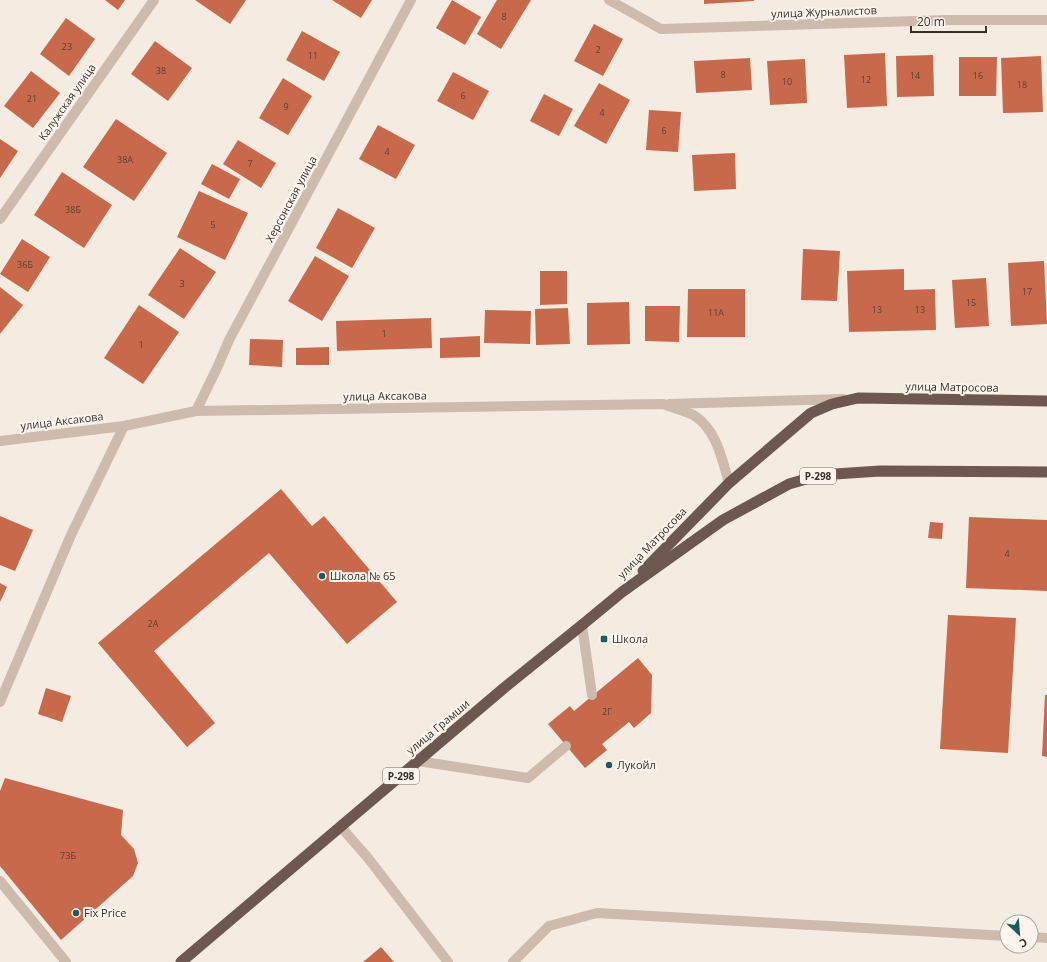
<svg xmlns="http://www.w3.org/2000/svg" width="1047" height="962" viewBox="0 0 1047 962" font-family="'Open Sans',sans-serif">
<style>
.building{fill:#c8694b}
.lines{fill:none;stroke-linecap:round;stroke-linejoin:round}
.service{stroke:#cdbbac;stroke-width:10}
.minor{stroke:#cdbbac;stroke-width:10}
.trunk{stroke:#6c584f;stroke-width:11}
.poi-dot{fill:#1f5a5e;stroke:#fbf5ee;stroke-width:1.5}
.labels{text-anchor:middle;stroke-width:4;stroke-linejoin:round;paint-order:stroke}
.number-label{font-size:9px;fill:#5e3e33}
.shield{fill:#fbf5ee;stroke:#756b66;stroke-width:1}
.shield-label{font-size:10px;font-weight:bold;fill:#3b302b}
.street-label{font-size:11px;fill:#3b302b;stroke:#fbf5ee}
.poi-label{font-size:11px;fill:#3b302b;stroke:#fbf5ee;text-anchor:start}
</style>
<rect width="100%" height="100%" fill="#f4ebe1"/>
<g class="building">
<path d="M105 0H125L118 10Z"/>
<path d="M195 0H246L230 24Z"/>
<path d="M332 0H372L361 18Z"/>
<path d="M452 0 481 17 465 45 436 28Z"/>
<path d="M497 0H531L501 49 477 34Z"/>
<path d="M704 0H754V1L704 4Z"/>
<path d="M66 18 95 39 69 76 40 54Z"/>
<path d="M594 24 623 39 603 76 574 61Z"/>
<path d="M302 31 340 52 324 81 286 60Z"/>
<path d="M155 41 192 68 168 101 131 74Z"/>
<path d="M885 53 887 106 847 108 844 55Z"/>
<path d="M933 55 934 96 897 97 896 56Z"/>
<path d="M1041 56 1043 112 1003 113 1001 58Z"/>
<path d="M959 57H997L996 96H959Z"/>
<path d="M750 58 752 90 696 93 694 61Z"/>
<path d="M805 59 807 103 770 105 767 61Z"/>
<path d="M31 71 60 93 33 128 4 106Z"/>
<path d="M453 72 489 91 473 120 437 101Z"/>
<path d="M283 78 312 96 288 135 259 118Z"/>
<path d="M599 83 630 100 606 144 574 126Z"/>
<path d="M544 94 573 109 559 136 530 121Z"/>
<path d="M649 110 681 112 678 152 646 150Z"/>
<path d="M116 119 167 153 134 201 83 167Z"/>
<path d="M378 125 415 145 396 179 359 159Z"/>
<path d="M0 139 18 151 0 178Z"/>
<path d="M238 140 276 163 261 188 223 164Z"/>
<path d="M735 153 736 189 694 191 692 155Z"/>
<path d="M212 164 240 179 229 199 201 184Z"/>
<path d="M62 172 112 205 84 248 34 215Z"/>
<path d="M199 191 248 213 225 260 177 237Z"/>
<path d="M338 208 375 228 352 268 316 248Z"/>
<path d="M22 239 50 257 28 292 0 274Z"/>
<path d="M180 248 216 272 184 319 148 295Z"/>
<path d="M803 249 840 251 837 301 801 300Z"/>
<path d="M315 256 349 276 322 321 288 301Z"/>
<path d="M1044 261 1047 324 1011 326 1008 263Z"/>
<path d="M904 269V290L935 289 936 330 849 332 847 271Z"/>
<path d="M540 271H567V304L540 305Z"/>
<path d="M986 278 989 326 955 328 952 280Z"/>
<path d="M0 287 23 305 0 334Z"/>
<path d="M688 289H745V337H687Z"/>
<path d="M629 302 630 344 587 345V303Z"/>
<path d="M139 305 179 332 143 384 104 358Z"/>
<path d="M645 306H680L679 342 645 341Z"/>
<path d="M568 308 570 344 536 345 535 309Z"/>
<path d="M485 310 531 311 530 344 484 343Z"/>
<path d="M431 318 432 348 337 351 336 321Z"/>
<path d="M480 336V357L440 358V338Z"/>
<path d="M250 339 283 340 282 367 249 365Z"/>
<path d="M329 347V365H296V348Z"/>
<path d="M281 489 312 526 324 516 397 602 347 644 269 553 154 651 215 723 187 747 98 643Z"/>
<path d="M0 516 33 530 15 571 0 565Z"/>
<path d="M969 517 1047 520V591L966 588Z"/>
<path d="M930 522 943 523 942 539 928 538Z"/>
<path d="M0 583 7 587 0 602Z"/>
<path d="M948 615 1016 618 1008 753 940 749Z"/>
<path d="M638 658 652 675 651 713 634 728 629 722 602 744 607 750 585 768 548 724 570 706 574 711Z"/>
<path d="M46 688 71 696 62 722 38 714Z"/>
<path d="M1045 695H1047V757L1042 756Z"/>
<path d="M5 778 123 810 121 835 134 849 138 863 133 876 61 940 0 866V791Z"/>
<path d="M381 947 394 962H363Z"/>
</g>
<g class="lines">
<g class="service">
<path d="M582 625 592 695"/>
<path d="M418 761 528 778 566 746"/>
<path d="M341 827 368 858 448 962"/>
<path d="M0 881 66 962"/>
<path d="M1031 937 1047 938"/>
<path d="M513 962 549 926 597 913 1007 936"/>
</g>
<g class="minor">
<path d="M609 0 661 29 948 20H1047"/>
<path d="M0 219 154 0"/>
<path d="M669 404 843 399"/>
<path d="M196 411 217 368 229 340 411 0"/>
<path d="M0 441 124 426 196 411 663 404C671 407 689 412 695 416 717 431 722 459 729 483"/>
<path d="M0 702 71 535 124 426"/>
</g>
<g class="trunk">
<path d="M643 571 729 483 811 413 832 404 858 398 1047 401"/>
<path d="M181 962 504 688 582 625 622 592 723 520 789 484 820 475 880 471 1047 472"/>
</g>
</g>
<g class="poi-dot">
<circle cx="322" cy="576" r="4"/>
<rect x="600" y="635" width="8" height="8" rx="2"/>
<circle cx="609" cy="765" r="4"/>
<circle cx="76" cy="913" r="4"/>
</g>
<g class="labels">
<g class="number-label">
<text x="504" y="20">8</text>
<text x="67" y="50">23</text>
<text x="598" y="53">2</text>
<text x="313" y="59">11</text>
<text x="161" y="74">38</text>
<text x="723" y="78">8</text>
<text x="915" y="79">14</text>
<text x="978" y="79">16</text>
<text x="866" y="83">12</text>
<text x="787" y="85">10</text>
<text x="1022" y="88">18</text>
<text x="463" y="99">6</text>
<text x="32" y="102">21</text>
<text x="286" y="110">9</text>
<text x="602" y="116">4</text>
<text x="664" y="134">6</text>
<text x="387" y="155">4</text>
<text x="125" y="163">38А</text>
<text x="250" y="167">7</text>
<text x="73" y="213">38Б</text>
<text x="213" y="228">5</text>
<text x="25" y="268">36Б</text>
<text x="182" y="287">3</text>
<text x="1027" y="295">17</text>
<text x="971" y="306">15</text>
<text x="877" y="313">13</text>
<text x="920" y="313">13</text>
<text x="716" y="316">11А</text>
<text x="384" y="337">1</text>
<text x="141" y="348">1</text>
<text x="1007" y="557">4</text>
<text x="153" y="627">2А</text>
<text x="607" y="715">2Г</text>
<text x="68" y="859">73Б</text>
</g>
<g class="shield">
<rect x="800" y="468" width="36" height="16" rx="3"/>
<rect x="383" y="768" width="36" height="16" rx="3"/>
</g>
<g class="shield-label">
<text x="818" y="480">Р-298</text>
<text x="401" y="780">Р-298</text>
</g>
<g class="street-label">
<text transform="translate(824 12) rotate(-2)" y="4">улица Журналистов</text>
<text transform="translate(67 102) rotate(-55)" y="4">Калужская улица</text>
<text transform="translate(291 199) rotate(-62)" y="4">Херсонская улица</text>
<text transform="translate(952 387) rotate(1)" y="4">улица Матросова</text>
<text transform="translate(385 396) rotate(-1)" y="4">улица Аксакова</text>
<text transform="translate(62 421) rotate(-7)" y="4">улица Аксакова</text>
<text transform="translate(652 543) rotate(-46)" y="4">улица Матросова</text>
<text transform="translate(438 727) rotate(-40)" y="4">улица Грамши</text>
</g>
<g class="poi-label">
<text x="330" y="580">Школа № 65</text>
<text x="612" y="643">Школа</text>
<text x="617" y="769">Лукойл</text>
<text x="84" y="917">Fix Price</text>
</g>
</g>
<g transform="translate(1019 934) rotate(154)"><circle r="19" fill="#fbf5ee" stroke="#aea6a0"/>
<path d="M0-3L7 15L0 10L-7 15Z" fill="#1f5a5e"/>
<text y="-6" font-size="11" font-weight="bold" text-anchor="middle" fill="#3b302b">С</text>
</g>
<path d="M911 26v6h75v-6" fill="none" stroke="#3b302b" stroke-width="2"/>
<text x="917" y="26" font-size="12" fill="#3b302b" stroke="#fbf5ee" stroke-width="3" paint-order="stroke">20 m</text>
</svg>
